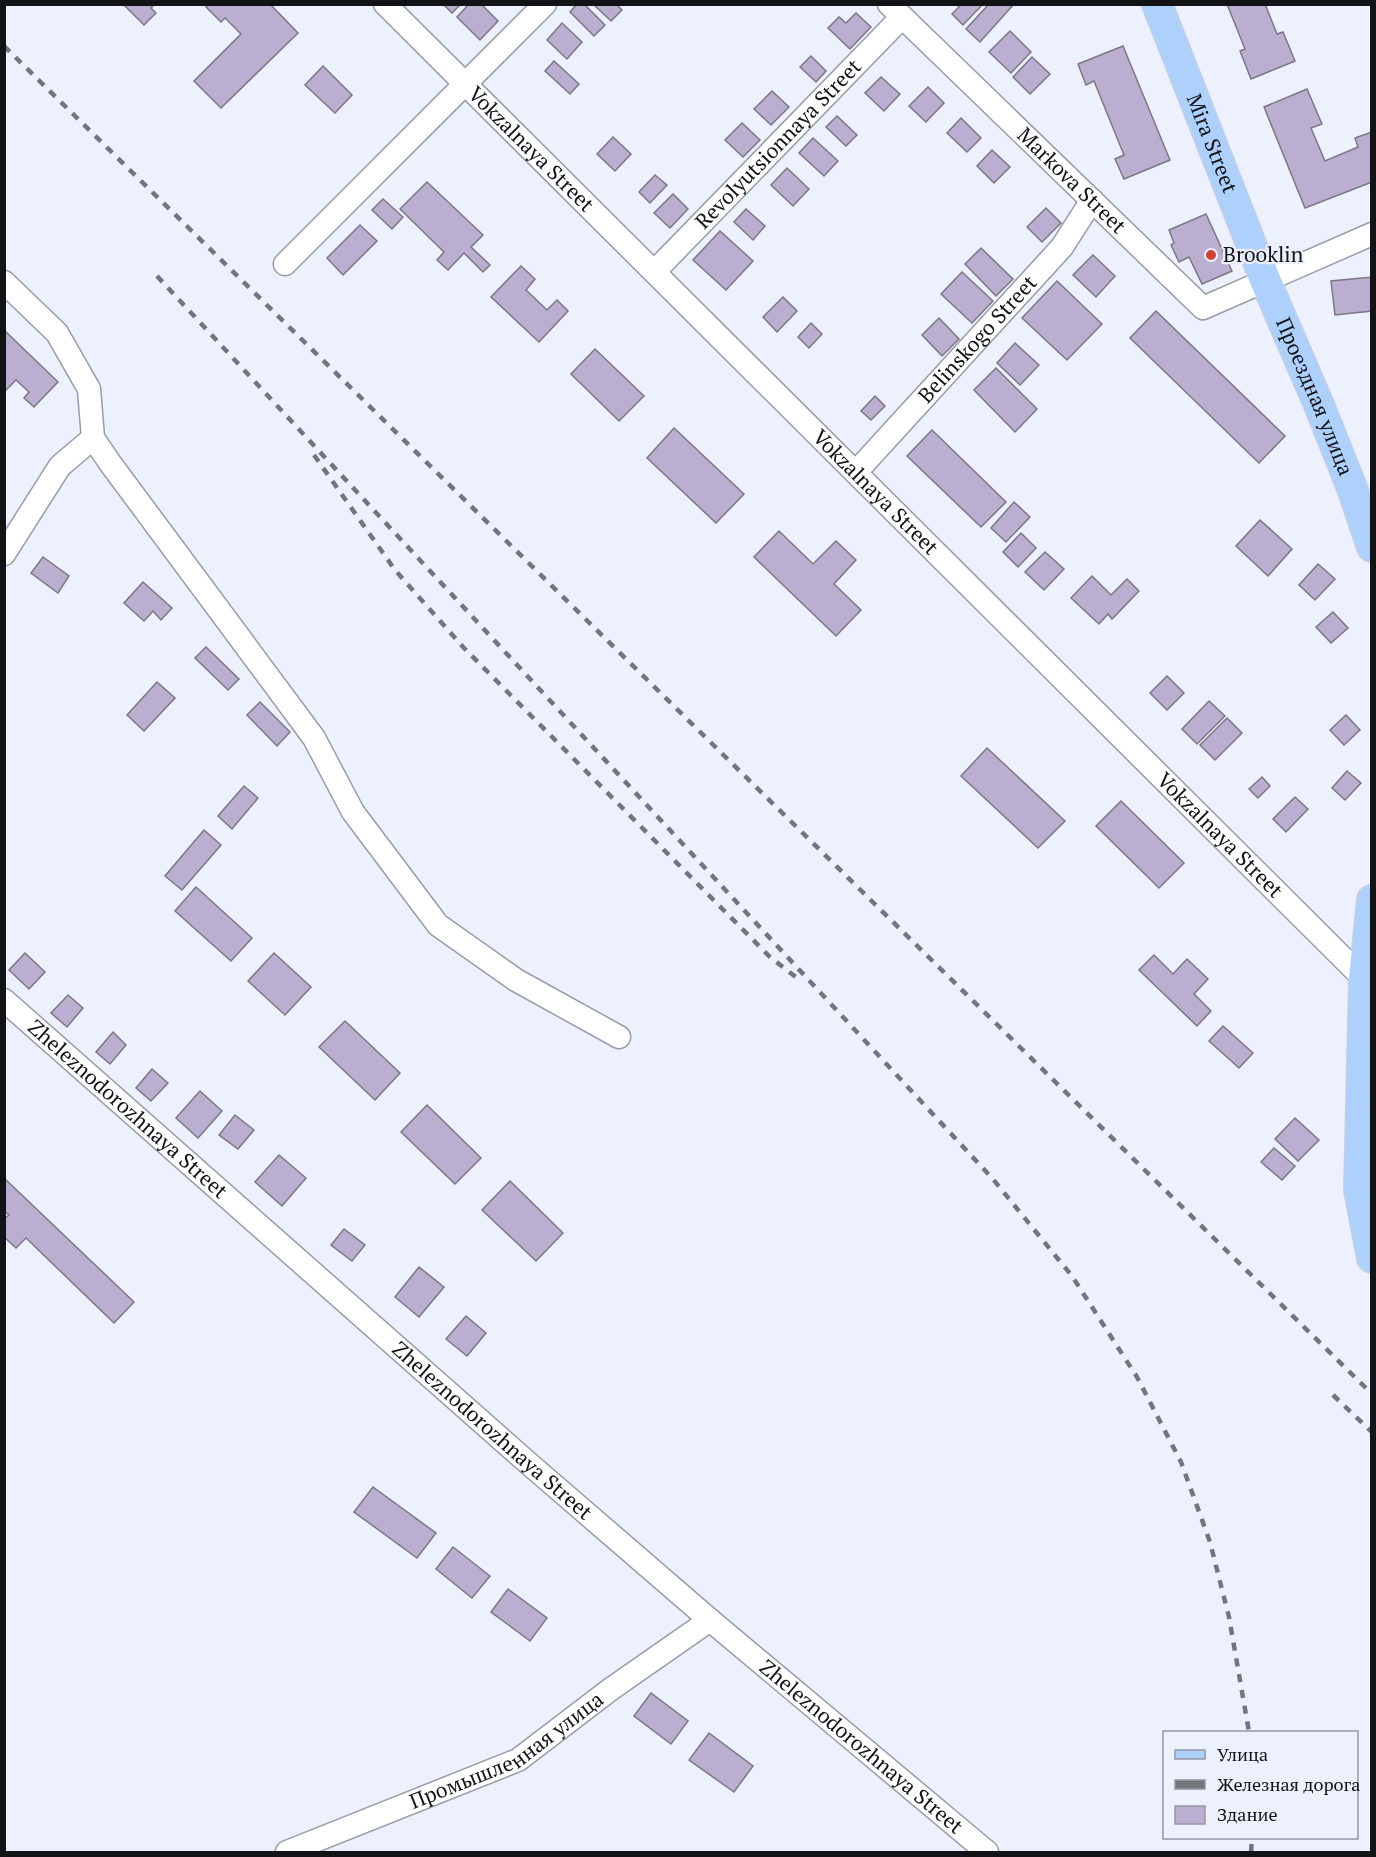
<svg xmlns="http://www.w3.org/2000/svg" width="1376" height="1857" viewBox="0 0 1376 1857" font-family="'PT Serif',serif">
<style>
.building{fill:#baafd1;stroke:#7b7783;stroke-width:1.5}
.lines{fill:none;stroke-linecap:round;stroke-linejoin:round}
.minor-casing{stroke:#999ba8;stroke-width:25}
.major-casing{stroke:#d0d0d1;stroke-width:32}
.minor{stroke:#fff;stroke-width:22}
.major{stroke:#add0fd;stroke-width:30}
.rail{stroke:#73757d;stroke-width:4.5;stroke-dasharray:8 8;stroke-linecap:butt}
.poi-dot{fill:#cf4233;stroke:#edf0fd;stroke-width:2}
.labels{text-anchor:middle;stroke-width:4.5;stroke-linejoin:round;paint-order:stroke}
.street-label{font-size:21px;fill:#121317;stroke:#edf0fd}
.poi-label{font-size:21px;fill:#121317;stroke:#edf0fd;text-anchor:start}
</style>
<rect width="100%" height="100%" fill="#edf0fd"/>
<g class="building">
<path d="M123 4H155L151 8 156 13 144 25Z"/>
<path d="M209 4H270L298 33 221 108 194 81 241 34 225 18 221 22 206 7Z"/>
<path d="M443 4H461L452 13Z"/>
<path d="M469 4H481L498 21 480 40 457 17Z"/>
<path d="M577 4H584L605 25 594 36 570 12Z"/>
<path d="M593 4H616L622 10 611 21Z"/>
<path d="M957 4H983L963 25 952 14 959 7Z"/>
<path d="M989 4H1014L980 42 966 29Z"/>
<path d="M1227 4H1265L1277 34 1283 32 1295 61 1251 79 1240 51 1245 49Z"/>
<path d="M856 13 871 27 850 49 828 28 839 17 846 23Z"/>
<path d="M562 23 582 42 567 59 547 40Z"/>
<path d="M1010 31 1031 52 1011 73 989 52Z"/>
<path d="M1123 46 1170 160 1124 179 1115 159 1124 155 1094 81 1086 85 1078 64Z"/>
<path d="M811 56 826 71 816 82 800 67Z"/>
<path d="M1032 57 1050 74 1030 94 1013 77Z"/>
<path d="M554 61 579 84 570 94 545 71Z"/>
<path d="M323 66 352 95 335 113 305 85Z"/>
<path d="M881 77 900 94 884 111 865 93Z"/>
<path d="M928 87 944 103 926 122 909 106Z"/>
<path d="M1307 89 1322 124 1311 128 1325 161 1358 147 1355 138 1372 132V182L1305 208 1264 107Z"/>
<path d="M772 91 789 107 771 125 754 109Z"/>
<path d="M837 116 857 135 846 146 826 127Z"/>
<path d="M961 118 981 138 967 152 947 133Z"/>
<path d="M742 123 760 140 743 157 725 140Z"/>
<path d="M613 137 631 154 615 171 597 154Z"/>
<path d="M813 138 838 161 824 176 799 153Z"/>
<path d="M992 150 1010 167 994 183 977 166Z"/>
<path d="M787 168 809 189 793 206 771 185Z"/>
<path d="M655 175 667 185 650 203 639 192Z"/>
<path d="M427 182 483 235 471 247 490 265 483 272 464 253 448 270 437 260 444 252 400 209Z"/>
<path d="M673 194 688 209 670 228 654 213Z"/>
<path d="M383 199 403 217 392 229 372 210Z"/>
<path d="M1046 208 1061 223 1042 242 1027 227Z"/>
<path d="M746 209 765 226 753 240 734 222Z"/>
<path d="M1206 214 1232 271 1202 284 1189 257 1179 262 1171 245 1174 243 1169 230Z"/>
<path d="M360 225 377 241 343 275 327 258Z"/>
<path d="M720 231 753 261 726 290 693 260Z"/>
<path d="M981 248 1013 279 996 296 965 264Z"/>
<path d="M1093 255 1115 276 1096 297 1073 275Z"/>
<path d="M521 266 535 279 526 290 547 310 557 300 568 311 539 342 491 297Z"/>
<path d="M962 272 993 301 972 323 941 294Z"/>
<path d="M1372 277V311L1335 315 1331 281Z"/>
<path d="M1057 281 1102 324 1067 360 1022 318Z"/>
<path d="M783 297 797 311 777 332 763 317Z"/>
<path d="M1156 311 1285 436 1259 463 1130 338Z"/>
<path d="M939 318 959 339 942 356 922 335Z"/>
<path d="M811 323 822 334 809 348 798 337Z"/>
<path d="M4 330 58 382 34 407 24 398 29 392 16 380 4 392Z"/>
<path d="M1015 343 1039 365 1020 385 997 363Z"/>
<path d="M595 349 644 396 619 421 571 374Z"/>
<path d="M996 368 1037 409 1015 432 974 390Z"/>
<path d="M875 396 885 406 871 420 861 411Z"/>
<path d="M674 428 744 494 716 523 647 458Z"/>
<path d="M932 430 1006 502 981 527 907 456Z"/>
<path d="M1014 502 1030 517 1006 542 991 528Z"/>
<path d="M1260 520 1292 549 1268 576 1236 546Z"/>
<path d="M779 531 813 564 836 541 856 560 834 584 861 610 836 636 754 557Z"/>
<path d="M1021 533 1036 548 1018 567 1003 552Z"/>
<path d="M1045 552 1064 569 1044 590 1025 572Z"/>
<path d="M43 557 69 576 58 593 31 573Z"/>
<path d="M1318 564 1335 579 1315 600 1299 585Z"/>
<path d="M1092 576 1111 595 1127 579 1139 591 1112 619 1108 614 1099 624 1071 598Z"/>
<path d="M143 582 172 608 161 620 153 611 144 621 124 603Z"/>
<path d="M1333 612 1348 628 1331 643 1316 627Z"/>
<path d="M206 647 239 679 228 690 195 658Z"/>
<path d="M1167 676 1184 693 1167 710 1150 693Z"/>
<path d="M157 682 175 698 144 731 127 715Z"/>
<path d="M1209 701 1225 716 1197 744 1182 729Z"/>
<path d="M260 702 290 732 277 746 247 715Z"/>
<path d="M1346 715 1360 730 1344 745 1330 730Z"/>
<path d="M1227 718 1242 733 1215 760 1200 745Z"/>
<path d="M987 748 1065 821 1038 848 961 776Z"/>
<path d="M1347 771 1361 783 1345 800 1332 788Z"/>
<path d="M1262 777 1270 786 1258 798 1249 789Z"/>
<path d="M244 786 258 798 232 829 218 816Z"/>
<path d="M1295 797 1308 809 1286 832 1273 819Z"/>
<path d="M1121 801 1184 863 1159 888 1096 826Z"/>
<path d="M204 830 221 845 182 890 165 876Z"/>
<path d="M196 887 252 938 231 961 175 911Z"/>
<path d="M25 953 45 972 29 989 9 970Z"/>
<path d="M274 953 311 987 285 1015 248 981Z"/>
<path d="M1154 955 1173 974 1187 959 1208 979 1194 994 1211 1011 1197 1026 1139 970Z"/>
<path d="M68 995 83 1008 67 1027 51 1013Z"/>
<path d="M345 1021 400 1073 375 1100 319 1047Z"/>
<path d="M1223 1026 1253 1053 1239 1068 1209 1041Z"/>
<path d="M113 1032 126 1045 110 1064 96 1052Z"/>
<path d="M152 1069 168 1083 151 1101 136 1088Z"/>
<path d="M200 1091 222 1111 198 1138 176 1118Z"/>
<path d="M427 1105 481 1158 455 1184 401 1132Z"/>
<path d="M235 1115 254 1130 238 1149 219 1135Z"/>
<path d="M1295 1118 1319 1140 1298 1161 1275 1139Z"/>
<path d="M1274 1148 1295 1166 1282 1180 1261 1162Z"/>
<path d="M279 1155 306 1178 282 1206 255 1182Z"/>
<path d="M4 1178 134 1302 114 1323 26 1238 16 1248 4 1237V1219L9 1215 4 1211Z"/>
<path d="M510 1181 563 1233 536 1261 482 1210Z"/>
<path d="M344 1229 365 1245 352 1261 331 1245Z"/>
<path d="M419 1267 444 1287 419 1317 395 1297Z"/>
<path d="M466 1316 486 1333 467 1356 446 1339Z"/>
<path d="M373 1487 436 1533 417 1558 354 1512Z"/>
<path d="M453 1547 490 1576 472 1598 436 1569Z"/>
<path d="M508 1589 547 1618 530 1641 491 1612Z"/>
<path d="M651 1693 688 1721 671 1744 634 1716Z"/>
<path d="M709 1733 753 1766 734 1792 689 1760Z"/>
</g>
<g class="lines">
<g class="minor-casing">
<g id="minor">
<path id="s1" d="M385 4 1364 979 1372 978"/>
<path id="s2" d="M889 4 1203 308 1372 234"/>
<path d="M285 264 545 4"/>
<path id="s3" d="M655 271 902 17"/>
<path d="M4 282 57 333 89 389 93 438 110 463 314 738 353 812 438 925 516 980 619 1037"/>
<path id="s4" d="M856 472 1062 247 1092 200"/>
<path d="M4 554 60 466 93 438"/>
<path id="s5" d="M4 1000 527 1462 710 1620 987 1852"/>
<path id="s6" d="M287 1852 518 1760 611 1689 710 1620"/>
</g>
</g>
<g class="major-casing">
<g id="major">
<path id="s7" d="M1157 4 1266 282 1319 405 1352 488 1372 547"/>
<path d="M1372 900 1364 979 1359 1190 1372 1258"/>
</g>
</g>
<use href="#minor" class="minor"/>
<use href="#major" class="major"/>
<g class="rail">
<path d="M4 46 1372 1394"/>
<path d="M157 276 992 1178 1072 1276 1137 1377 1181 1462 1210 1542 1229 1617 1249 1732"/>
<path d="M314 455 395 570 464 648 770 957 797 978"/>
<path d="M1333 1395 1372 1432"/>
<path d="M1251 1852 1252 1838"/>
</g>
</g>
<circle class="poi-dot" cx="1211" cy="255" r="6"/>
<g class="labels">
<g class="street-label">
<text dy="7" stroke="none"><textPath href="#s7" startOffset="150">Mira Street</textPath></text>
<text dy="7" stroke="none"><textPath href="#s3" startOffset="177">Revolyutsionnaya Street</textPath></text>
<text dy="7" stroke="none"><textPath href="#s1" startOffset="206">Vokzalnaya Street</textPath></text>
<text dy="7" stroke="none"><textPath href="#s2" startOffset="254">Markova Street</textPath></text>
<text dy="7" stroke="none"><textPath href="#s4" startOffset="180">Belinskogo Street</textPath></text>
<text dy="7" stroke="none"><textPath href="#s7" startOffset="423">Проездная улица</textPath></text>
<text dy="7" stroke="none"><textPath href="#s1" startOffset="692">Vokzalnaya Street</textPath></text>
<text dy="7" stroke="none"><textPath href="#s1" startOffset="1178">Vokzalnaya Street</textPath></text>
<text dy="7" stroke="none"><textPath href="#s5" startOffset="165">Zheleznodorozhnaya Street</textPath></text>
<text dy="7" stroke="none"><textPath href="#s5" startOffset="651">Zheleznodorozhnaya Street</textPath></text>
<text dy="7" stroke="none"><textPath href="#s5" startOffset="1137">Zheleznodorozhnaya Street</textPath></text>
<text dy="7" stroke="none"><textPath href="#s6" startOffset="243">Промышленная улица</textPath></text>
</g>
<g class="poi-label">
<text x="1223" y="262">Brooklin</text>
</g>
</g>
<rect width="1376" height="1857" fill="none" stroke="#121317" stroke-width="12"/>
<rect x="1163" y="1731" width="195" height="108" fill="#edf0fd" stroke="#9598a1" stroke-width="1.5"/>
<rect x="1175" y="1750" width="30" height="9" fill="#add0fd" stroke="#9598a1" stroke-width="1.5"/>
<text x="1217" y="1761" font-size="18" fill="#121317">Улица</text>
<rect x="1175" y="1780" width="30" height="9" fill="#73757d" stroke="#9598a1" stroke-width="1.5"/>
<text x="1217" y="1791" font-size="18" fill="#121317">Железная дорога</text>
<rect x="1175" y="1806" width="30" height="18" fill="#baafd1" stroke="#9598a1" stroke-width="1.5"/>
<text x="1217" y="1821" font-size="18" fill="#121317">Здание</text>
</svg>
